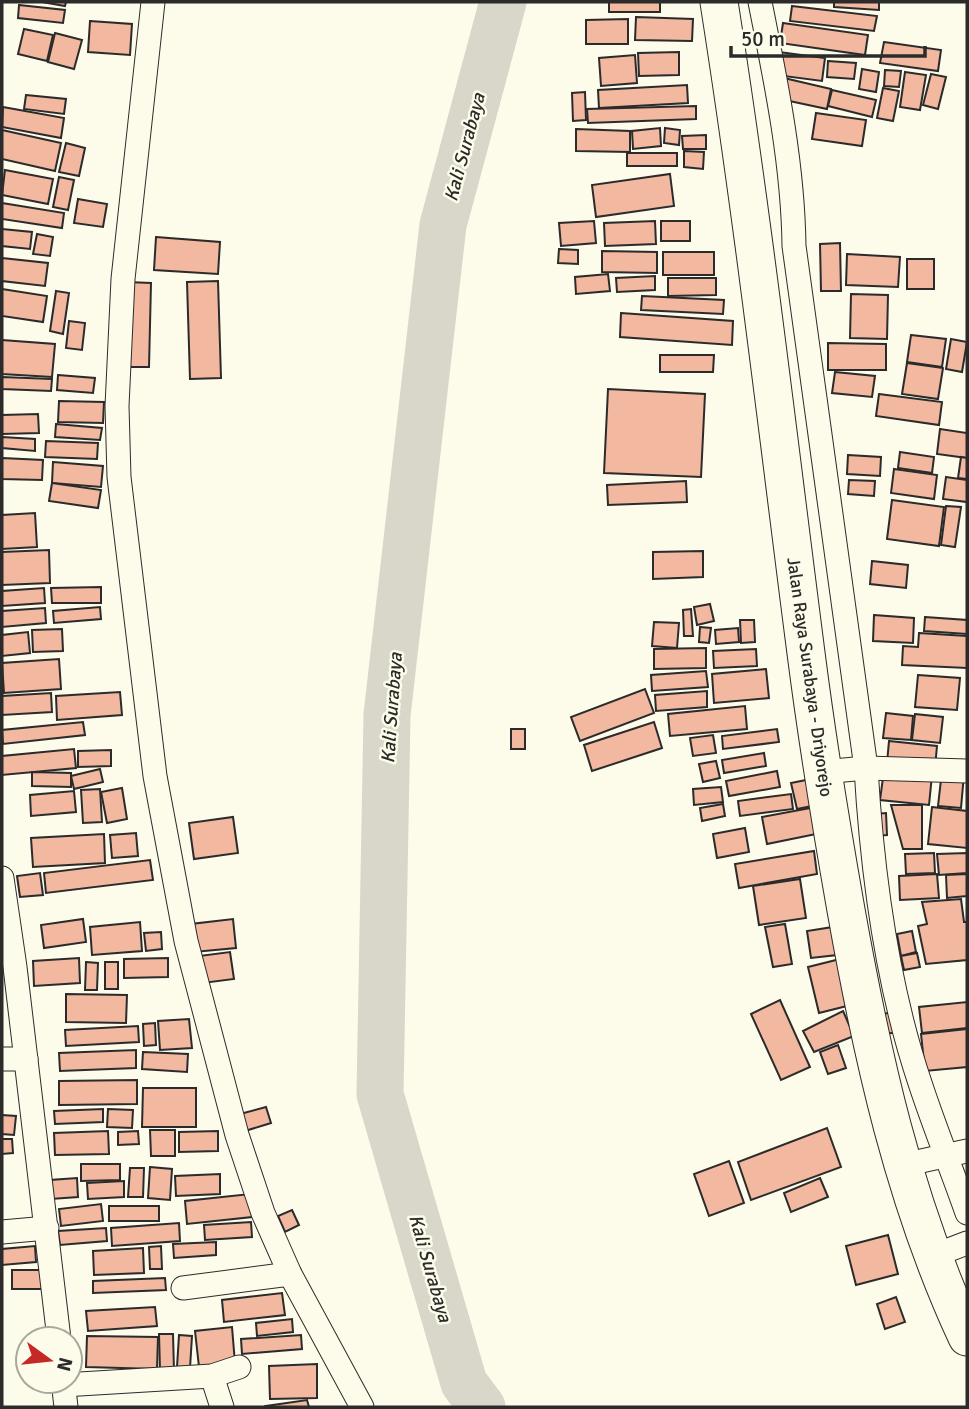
<svg xmlns="http://www.w3.org/2000/svg" width="969" height="1409" viewBox="0 0 969 1409" font-family="Signika,sans-serif">
<style>
.lines{fill:none;stroke-linecap:round;stroke-linejoin:round}
.river{stroke:#d8d7c9;stroke-width:47}
.building{fill:#f2b8a0;stroke:#2b2b2b;stroke-width:2}
.street-casing{stroke:#2b2b2b;stroke-width:25}
.primary-casing{stroke:#2b2b2b;stroke-width:39}
.street{stroke:#fdfbea;stroke-width:23}
.primary{stroke:#fdfbea;stroke-width:37}
.labels{text-anchor:middle;stroke-width:5;stroke-linejoin:round;paint-order:stroke}
.street-label{font-size:18px;fill:#2b2b2b;stroke:#fdfbea}
.water-label{font-size:19px;font-style:italic;fill:#2b2b2b;stroke:#fdfbea}
</style>
<rect width="100%" height="100%" fill="#fdfbea"/>
<g class="lines">
<path class="river" d="M482 1407 464 1383 380 1094 387 715 443 225 503 2"/>
</g>
<g class="building">
<path d="M42 2H66L65 6Z"/>
<rect x="609" y="2" width="51" height="10"/>
<path d="M834 2H879V10L834 7Z"/>
<path d="M19 5 65 10 63 23 18 18Z"/>
<path d="M792 6 877 16 874 31 790 21Z"/>
<path d="M636 17 693 19 692 41 635 40Z"/>
<path d="M628 19V44H586V20Z"/>
<path d="M90 21 132 24 130 55 88 52Z"/>
<path d="M783 23 868 35 865 55 780 43Z"/>
<path d="M24 29 53 35 47 61 18 54Z"/>
<path d="M55 33 82 40 74 69 48 62Z"/>
<path d="M884 42 941 50 938 71 880 63Z"/>
<path d="M679 52V75L639 76 638 53Z"/>
<path d="M779 52 825 58 822 81 776 75Z"/>
<path d="M635 55 637 83 601 86 599 58Z"/>
<path d="M828 61 856 63 854 79 827 77Z"/>
<path d="M862 69 879 72 876 92 859 89Z"/>
<path d="M885 70 901 71 899 87 884 86Z"/>
<path d="M905 72 926 75 920 110 900 107Z"/>
<path d="M931 74 946 77 938 109 923 105Z"/>
<path d="M784 78 831 89 827 109 780 99Z"/>
<path d="M687 85 688 103 599 108 598 90Z"/>
<path d="M883 88 899 91 893 121 877 118Z"/>
<path d="M832 90 876 100 872 117 828 106Z"/>
<path d="M585 92 586 120 573 121 572 93Z"/>
<path d="M26 95 66 99 64 114 24 109Z"/>
<path d="M696 106V119L588 123 587 109Z"/>
<path d="M3 107 64 118 61 138 2 127Z"/>
<path d="M816 113 866 120 862 146 812 139Z"/>
<path d="M660 128 661 146 633 149 632 131Z"/>
<path d="M665 128 680 130 679 145 664 143Z"/>
<path d="M576 129 630 131V152L576 151Z"/>
<path d="M2 130 61 143 55 171 2 159Z"/>
<path d="M706 135V149H683L682 136Z"/>
<path d="M66 143 85 148 79 176 59 172Z"/>
<path d="M684 151 704 152 703 169 684 167Z"/>
<rect x="627" y="153" width="50" height="13"/>
<path d="M5 170 53 179 48 204 2 195Z"/>
<path d="M670 174 674 206 596 217 592 185Z"/>
<path d="M59 177 74 180 68 210 53 207Z"/>
<path d="M78 199 107 204 103 227 74 223Z"/>
<path d="M2 203 64 213 62 228 2 219Z"/>
<path d="M594 221 596 243 561 246 559 223Z"/>
<path d="M655 221 656 244 605 246 604 223Z"/>
<rect x="661" y="221" width="29" height="20"/>
<path d="M2 229 32 232 30 249 2 246Z"/>
<path d="M37 234 53 237 50 256 33 254Z"/>
<path d="M156 237 220 242 218 274 154 270Z"/>
<path d="M840 243 841 291H821L820 244Z"/>
<path d="M559 249 578 250V264L558 263Z"/>
<path d="M602 251 657 252V273L602 272Z"/>
<rect x="663" y="252" width="51" height="23"/>
<path d="M847 254 900 257 898 287 846 285Z"/>
<path d="M2 258 48 263 45 286 2 281Z"/>
<rect x="907" y="259" width="27" height="30"/>
<path d="M608 274 610 291 576 294 575 277Z"/>
<path d="M655 276V290L617 292 616 278Z"/>
<path d="M668 278H716V295L668 296Z"/>
<path d="M218 281 221 378 190 379 187 282Z"/>
<path d="M127 282 151 283 149 367H125Z"/>
<path d="M2 289 47 296 43 322 2 316Z"/>
<path d="M56 291 69 293 63 334 50 331Z"/>
<path d="M851 294 888 295 887 339 850 338Z"/>
<path d="M642 296 724 300 723 314 641 310Z"/>
<path d="M621 313 733 321 732 345 620 337Z"/>
<path d="M69 321 85 323 82 350 66 348Z"/>
<path d="M911 335 946 339 942 367 907 362Z"/>
<path d="M951 339 967 342 962 372 946 369Z"/>
<path d="M2 340 55 344 52 377 2 374Z"/>
<path d="M828 343 886 344V370H828Z"/>
<path d="M660 355H714L713 372H660Z"/>
<path d="M907 363 943 368 938 399 902 394Z"/>
<path d="M835 372 875 376 872 397 832 393Z"/>
<path d="M58 375 95 378 93 393 57 390Z"/>
<path d="M2 377 52 379 51 391 2 389Z"/>
<path d="M608 389 705 394 701 477 604 473Z"/>
<path d="M879 394 942 402 939 425 876 416Z"/>
<path d="M59 401 104 402 103 423 58 422Z"/>
<path d="M38 414 39 433 2 434V415Z"/>
<path d="M56 424 102 428 100 440 55 437Z"/>
<path d="M940 429 967 433V458L937 454Z"/>
<path d="M2 437 35 439V451L2 448Z"/>
<path d="M46 441 98 443 97 459 45 457Z"/>
<path d="M900 452 934 457 932 473 898 468Z"/>
<path d="M848 455 881 457 880 476 847 474Z"/>
<path d="M961 457 967 458V479L958 478Z"/>
<path d="M2 458 43 460 42 480 2 479Z"/>
<path d="M53 462 103 466 101 487 52 483Z"/>
<path d="M894 469 937 475 934 499 891 493Z"/>
<path d="M946 477 967 480V502L943 499Z"/>
<path d="M849 480 875 481 874 496 848 494Z"/>
<path d="M686 481 687 502 608 505 607 485Z"/>
<path d="M52 483 101 490 98 508 49 501Z"/>
<path d="M892 500 944 507 939 546 887 539Z"/>
<path d="M946 506 961 507 955 547 941 545Z"/>
<path d="M35 513 37 547 2 549V515Z"/>
<path d="M49 550 50 583 2 585V552Z"/>
<path d="M703 551V577L653 579V552Z"/>
<path d="M872 561 908 565 906 588 870 584Z"/>
<path d="M101 587V603H52L51 588Z"/>
<path d="M44 588 45 603 2 606V591Z"/>
<path d="M710 604 714 621 697 625 694 607Z"/>
<path d="M100 607 101 619 54 623 53 611Z"/>
<path d="M45 608 46 623 2 627V611Z"/>
<path d="M691 609 693 636H684L683 610Z"/>
<path d="M874 615 914 618 913 643 873 641Z"/>
<path d="M925 617 967 620V634L924 631Z"/>
<path d="M740 620H754L755 642 741 643Z"/>
<path d="M654 622 679 623 677 648 652 646Z"/>
<path d="M700 627 711 628 709 643 699 642Z"/>
<path d="M738 628 739 642 716 644 715 630Z"/>
<path d="M62 629 63 651 33 652 32 630Z"/>
<path d="M28 632 30 653 2 656V635Z"/>
<path d="M919 633 967 636V668L902 665 903 646 918 647Z"/>
<path d="M706 648V668L654 669V649Z"/>
<path d="M756 649 757 666 714 668 713 651Z"/>
<path d="M59 659 61 689 4 693 2 663Z"/>
<path d="M766 669 769 698 714 703 712 674Z"/>
<path d="M706 671 708 687 652 691 651 675Z"/>
<path d="M918 675 960 678 957 710 915 707Z"/>
<path d="M645 689 654 713 580 741 571 717Z"/>
<path d="M707 691V707L656 711 655 695Z"/>
<path d="M120 692 122 715 57 720 56 696Z"/>
<path d="M51 693 52 712 2 715V696Z"/>
<path d="M745 706 747 729 670 736 668 714Z"/>
<path d="M886 713 913 716 911 740 883 738Z"/>
<path d="M915 714 943 717 940 743 912 740Z"/>
<path d="M83 722 85 735 3 744 2 730Z"/>
<path d="M654 722 662 748 592 771 584 745Z"/>
<rect x="511" y="729" width="14" height="20"/>
<path d="M777 729 779 742 723 749 722 736Z"/>
<path d="M713 735 716 753 693 756 690 738Z"/>
<path d="M889 741 937 746 935 768 887 763Z"/>
<path d="M74 749 76 768 2 775V756Z"/>
<path d="M111 750V766L78 767V751Z"/>
<path d="M764 753 766 766 724 773 722 760Z"/>
<path d="M716 761 720 778 703 782 699 764Z"/>
<path d="M100 769 103 782 74 789 71 776Z"/>
<path d="M884 770 932 775 929 805 880 800Z"/>
<path d="M777 771 780 787 729 796 726 781Z"/>
<path d="M942 771 964 774 961 808 938 806Z"/>
<path d="M32 772 71 773V787L32 786Z"/>
<path d="M811 779 817 805 797 809 791 783Z"/>
<path d="M721 787 723 802 694 805 693 789Z"/>
<path d="M122 788 127 819 107 823 101 792Z"/>
<path d="M100 789 102 822 83 823 81 790Z"/>
<path d="M74 791 76 812 31 816 30 795Z"/>
<path d="M791 794 793 809 740 816 738 801Z"/>
<path d="M723 804 725 816 702 821 700 808Z"/>
<path d="M891 805H922V849H903Z"/>
<path d="M821 806 826 832 767 844 762 817Z"/>
<path d="M932 807 967 811V848L928 844Z"/>
<path d="M886 813 887 835 875 836 874 814Z"/>
<path d="M233 817 238 853 194 859 189 823Z"/>
<path d="M745 828 749 852 717 858 713 834Z"/>
<path d="M136 833 138 856 112 858 110 835Z"/>
<path d="M104 834 105 863 33 867 31 838Z"/>
<path d="M814 851 817 874 739 888 735 864Z"/>
<path d="M934 853 935 873 906 874 905 854Z"/>
<path d="M967 853V873L939 875 937 854Z"/>
<path d="M150 860 153 880 46 893 44 873Z"/>
<path d="M40 873 43 895 20 897 17 876Z"/>
<path d="M937 874 939 898 900 900 899 876Z"/>
<path d="M967 874V896L947 898 946 875Z"/>
<path d="M800 879 806 918 759 925 753 886Z"/>
<path d="M961 899 964 922H967V960L926 964 918 926 927 924 922 902Z"/>
<path d="M83 919 86 942 44 948 41 925Z"/>
<path d="M233 919 236 948 194 952 191 924Z"/>
<path d="M140 922 142 951 92 955 90 927Z"/>
<path d="M785 924 792 964 773 967 765 927Z"/>
<path d="M833 927 837 955 811 958 807 931Z"/>
<path d="M912 931 916 952 901 956 897 934Z"/>
<path d="M161 932 162 949 146 951 144 933Z"/>
<path d="M230 952 234 979 203 983 199 956Z"/>
<path d="M917 953 920 967 904 970 901 956Z"/>
<path d="M79 958 80 983 34 986 33 961Z"/>
<path d="M168 958V977L124 978V959Z"/>
<path d="M840 959 851 1005 819 1013 808 967Z"/>
<path d="M86 962 98 963 97 990H85Z"/>
<rect x="105" y="962" width="13" height="27"/>
<path d="M66 994 127 995 126 1023 66 1022Z"/>
<path d="M780 1000 810 1067 781 1080 751 1014Z"/>
<path d="M967 1002V1028L922 1033 919 1007Z"/>
<path d="M843 1011 854 1036 814 1052 803 1031Z"/>
<path d="M898 1012 901 1032 883 1034 880 1014Z"/>
<path d="M189 1019 192 1048 160 1050 158 1021Z"/>
<path d="M155 1023 156 1045 144 1046 143 1024Z"/>
<path d="M138 1026 139 1042 66 1046 65 1030Z"/>
<path d="M967 1029V1067L925 1071 921 1034Z"/>
<path d="M838 1045 846 1068 828 1074 820 1052Z"/>
<path d="M136 1050V1068L60 1071 59 1053Z"/>
<path d="M143 1052 188 1054 187 1072 142 1069Z"/>
<path d="M137 1080V1104L59 1105V1081Z"/>
<path d="M143 1088H196V1127H142Z"/>
<path d="M266 1107 271 1123 245 1131 240 1114Z"/>
<path d="M103 1109V1122L55 1124 54 1111Z"/>
<path d="M108 1109 133 1110 132 1128 107 1127Z"/>
<path d="M2 1115 16 1116 14 1135 2 1134Z"/>
<path d="M827 1128 841 1167 751 1200 738 1162Z"/>
<path d="M150 1130H175V1156H151Z"/>
<path d="M108 1131 109 1154 55 1155 54 1133Z"/>
<path d="M138 1131 139 1144 118 1145V1132Z"/>
<path d="M218 1131V1151L179 1152V1132Z"/>
<path d="M2 1139H12L13 1153 2 1154Z"/>
<path d="M729 1161 744 1203 709 1216 694 1174Z"/>
<path d="M81 1164H120V1180L81 1181Z"/>
<path d="M150 1167 172 1169 170 1200 148 1198Z"/>
<path d="M130 1168H144L143 1197H128Z"/>
<path d="M220 1174V1194L176 1196 175 1176Z"/>
<path d="M77 1178 78 1197 51 1199 50 1180Z"/>
<path d="M820 1178 828 1197 791 1212 784 1193Z"/>
<path d="M124 1181V1197L88 1199 87 1183Z"/>
<path d="M250 1194 252 1217 187 1224 185 1201Z"/>
<path d="M101 1204 103 1221 61 1226 59 1209Z"/>
<rect x="109" y="1206" width="50" height="15"/>
<path d="M292 1210 299 1225 285 1232 278 1216Z"/>
<path d="M251 1222 252 1237 205 1240 204 1225Z"/>
<path d="M179 1223 180 1241 112 1246 111 1228Z"/>
<path d="M106 1228 107 1241 60 1245 58 1231Z"/>
<path d="M888 1235 898 1274 856 1285 846 1246Z"/>
<path d="M216 1242V1255L174 1258 173 1244Z"/>
<path d="M35 1246 36 1262 2 1265V1249Z"/>
<path d="M161 1246 162 1269H150L149 1247Z"/>
<path d="M143 1248 144 1273 94 1275 93 1251Z"/>
<rect x="12" y="1270" width="30" height="19"/>
<path d="M165 1278 166 1290 93 1293V1281Z"/>
<path d="M282 1293 285 1315 224 1322 222 1300Z"/>
<path d="M896 1297 905 1322 885 1329 877 1304Z"/>
<path d="M155 1307 157 1326 88 1331 86 1311Z"/>
<path d="M292 1319 293 1332 257 1336 256 1323Z"/>
<path d="M232 1327 235 1363 199 1367 195 1331Z"/>
<path d="M159 1334H173L174 1370H160Z"/>
<path d="M179 1335 192 1336 190 1368 177 1367Z"/>
<path d="M301 1335 302 1349 242 1354 241 1339Z"/>
<path d="M87 1336 158 1337 157 1369 86 1367Z"/>
<path d="M317 1364V1398L270 1399 269 1366Z"/>
<path d="M307 1400 309 1407H267L266 1406Z"/>
</g>
<g class="lines">
<g class="street-casing">
<g id="street">
<path d="M153 2 123 279 117 406 119 477 155 776 186 941 237 1135 263 1213 290 1274 362 1407"/>
<path d="M760 2C776 82 793 164 794 246L866 768C872 871 887 985 920 1083 934 1126 952 1170 967 1213"/>
<path d="M822 772 866 768 967 771"/>
<path d="M2 878 15 967 59 1339"/>
<path d="M2 1059H26"/>
<path d="M903 1165 967 1151"/>
<path d="M2 1232 47 1228"/>
<path d="M933 1256 967 1243"/>
<path d="M183 1288 290 1274"/>
<path d="M212 1376 222 1407"/>
<path d="M63 1381 66 1407"/>
<path d="M63 1385 212 1376 239 1367"/>
</g>
</g>
<g class="primary-casing">
<path id="primary" d="M719 2C753 218 778 436 806 653 817 739 831 825 846 910 872 1056 904 1202 967 1337"/>
</g>
<use href="#street" class="street"/>
<use href="#primary" class="primary"/>
</g>
<g class="labels">
<g class="street-label">
<text transform="translate(810 677) rotate(82)" y="6">Jalan Raya Surabaya - Driyorejo</text>
</g>
<g class="water-label">
<text transform="translate(464 147) rotate(-75)" y="7">Kali Surabaya</text>
<text transform="translate(391 708) rotate(-86)" y="7">Kali Surabaya</text>
<text transform="translate(431 1268) rotate(74)" y="7">Kali Surabaya</text>
</g>
</g>
<rect width="969" height="1409" fill="none" stroke="#2b2b2b" stroke-width="7"/>
<g transform="translate(49 1360) rotate(105)"><circle r="33" fill="#fdfbea" stroke="#a9a89e" stroke-width="2"/>
<path d="M0-5L12 26L0 18L-12 26Z" fill="#c62828"/>
<text y="-10" font-size="19" font-weight="bold" text-anchor="middle" fill="#2b2b2b">N</text>
</g>
<path d="M731 46v10h194v-10" fill="none" stroke="#2b2b2b" stroke-width="3.5"/>
<text x="741" y="46" font-size="21" fill="#2b2b2b" stroke="#fdfbea" stroke-width="5" paint-order="stroke">50 m</text>
</svg>
